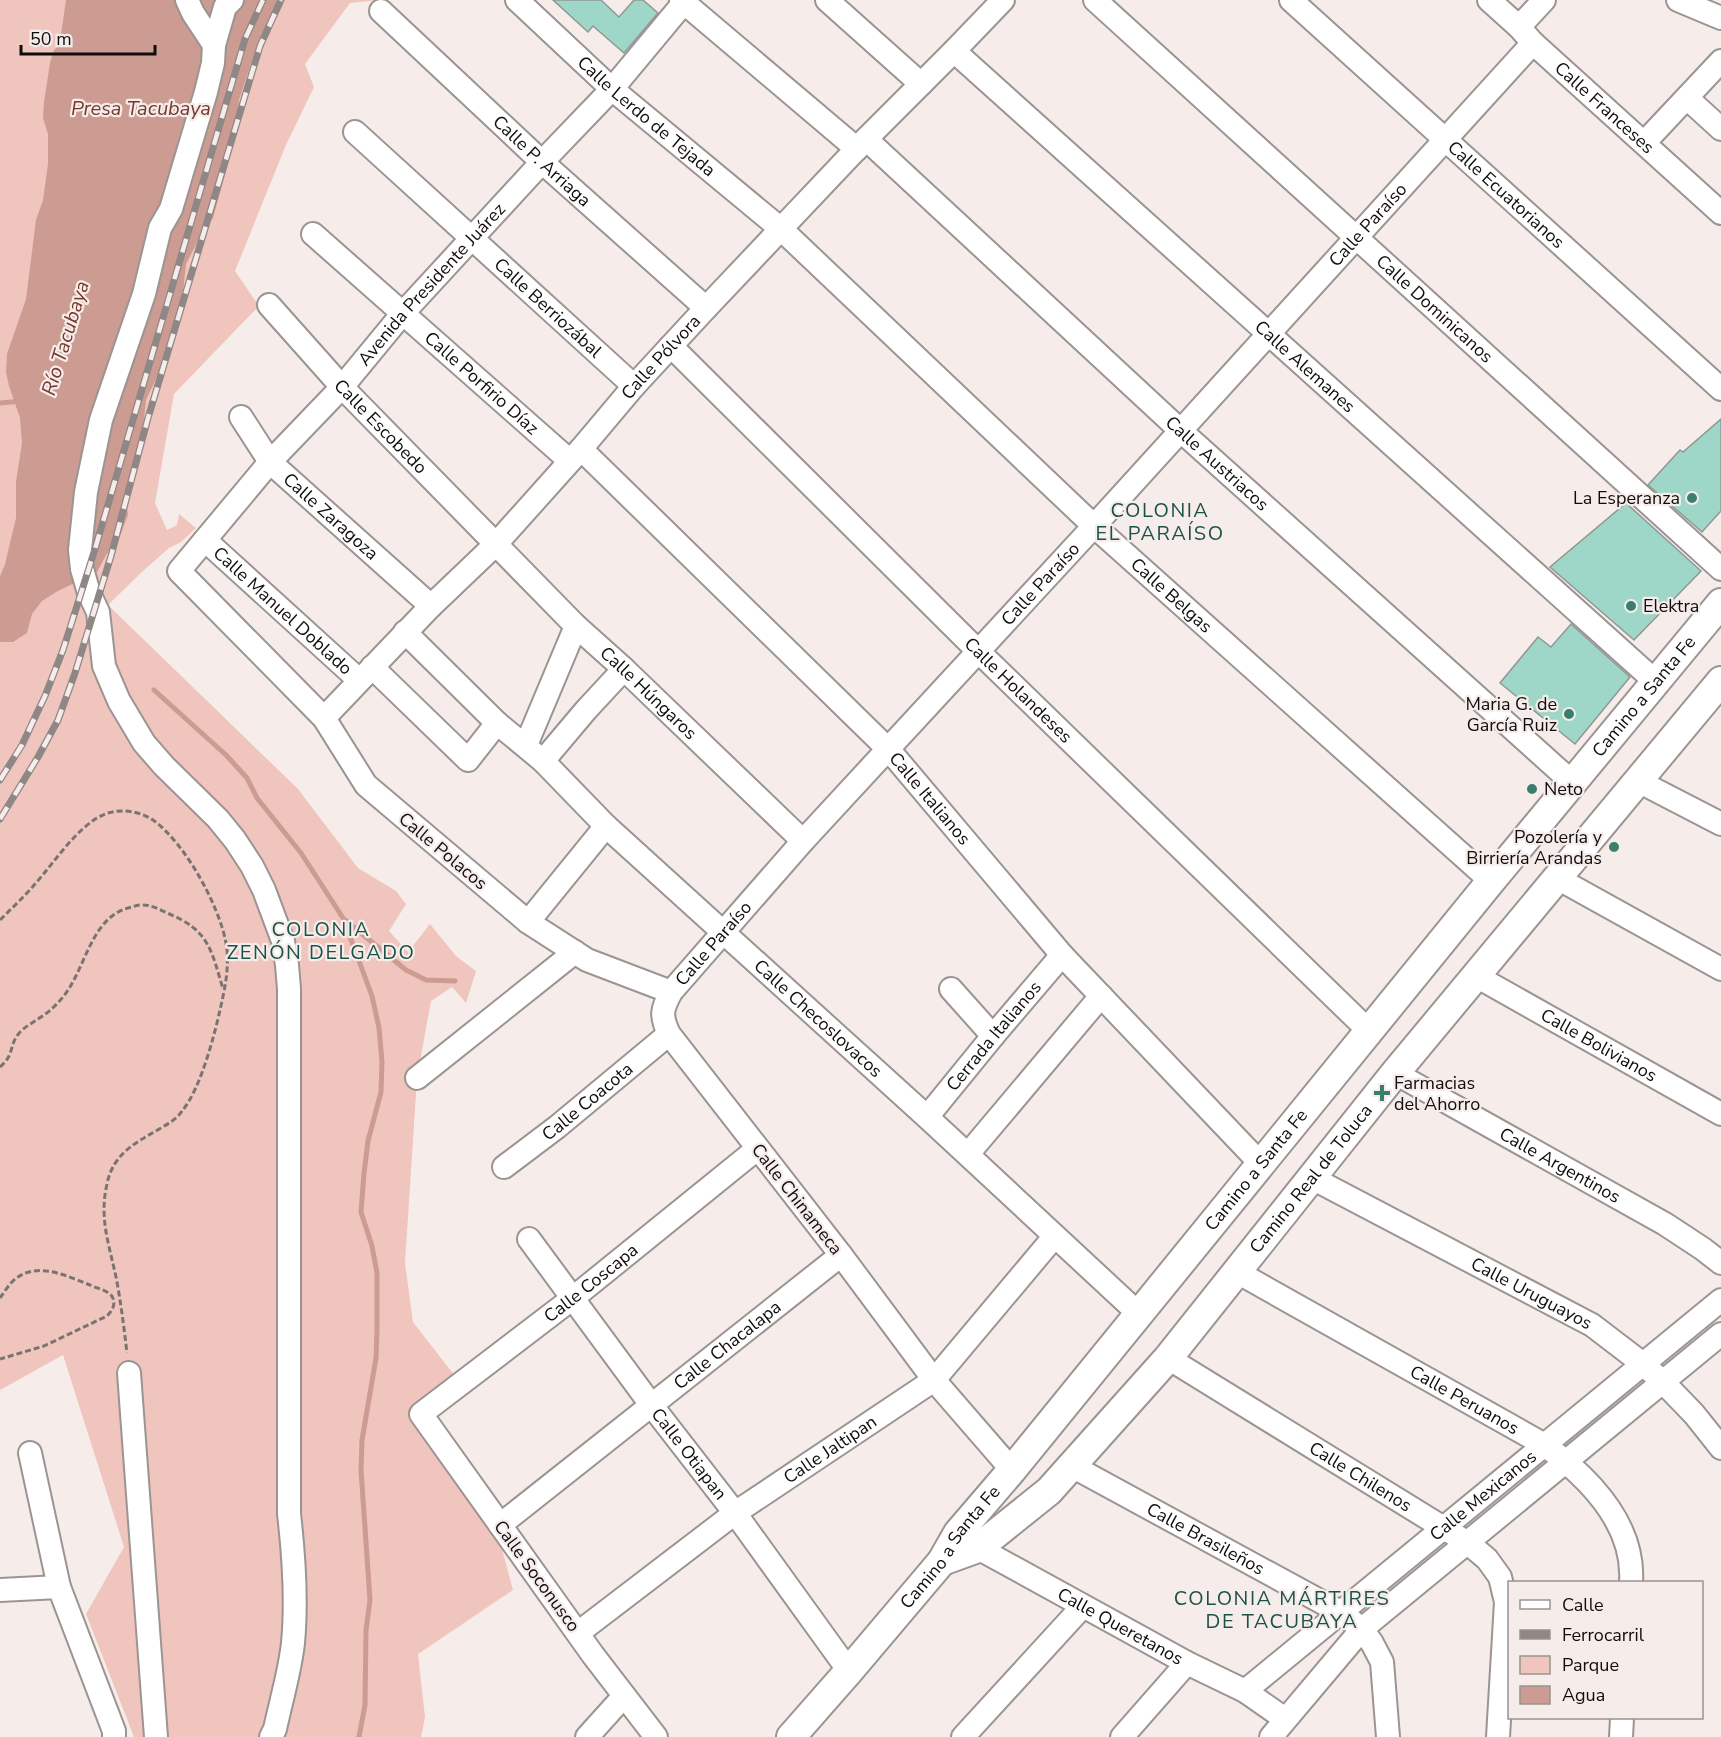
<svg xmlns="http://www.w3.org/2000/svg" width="1721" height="1737" viewBox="0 0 1721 1737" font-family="'Nunito Sans',sans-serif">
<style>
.green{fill:#f0c5bd}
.water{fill:#cc9b91}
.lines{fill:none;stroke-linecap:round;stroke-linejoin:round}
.stream{stroke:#cc9b91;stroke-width:5}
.building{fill:#9ed6c8;stroke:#909896;stroke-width:1.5}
.minor-casing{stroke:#9c9492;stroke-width:26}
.major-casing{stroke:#9c9492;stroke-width:32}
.path{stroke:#797472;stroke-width:3;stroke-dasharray:6 3;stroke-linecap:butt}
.minor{stroke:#fff;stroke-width:22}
.major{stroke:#fff;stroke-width:28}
.rail-casing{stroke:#8e8786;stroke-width:7}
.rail{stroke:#f6edeb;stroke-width:4.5;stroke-dasharray:14;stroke-linecap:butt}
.poi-dot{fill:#3b7e70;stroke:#f6edeb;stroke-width:2}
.labels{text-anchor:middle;stroke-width:4.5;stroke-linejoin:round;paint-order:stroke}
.street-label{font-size:18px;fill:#100d0c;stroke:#f6edeb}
.poi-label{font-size:18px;fill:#100d0c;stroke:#f6edeb;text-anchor:end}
.water-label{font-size:20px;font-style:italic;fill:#77382d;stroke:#f6edeb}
.neighbourhood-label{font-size:20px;letter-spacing:1.5px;fill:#1b5247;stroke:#f6edeb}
</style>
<rect width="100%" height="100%" fill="#f6edeb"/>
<path class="green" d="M0 0H379L350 3 305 64 314 87 286 145 235 271 259 306 174 394 155 503 167 530 177 525 179 514 196 528 181 542 169 548 143 571 108 605 298 789 358 868 396 891 406 904 389 931 408 952 430 924 456 956 476 971 466 1003 452 987 431 1001 417 1078 405 1263 413 1322 458 1380 415 1414 499 1538 513 1590 418 1654 425 1717 421 1737H134L86 1614 124 1547 63 1355 0 1390V626L14 532 5 564 0 576Z"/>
<path class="water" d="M66 0H283L275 10 258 42 239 100 235 139 213 218 201 235 186 264 182 301 176 317 174 333 168 353 146 400 142 439 137 457 125 491 128 515 120 536 106 555 97 572 56 592 42 601 32 614 27 633 13 642H0V576L5 564 16 518V482L22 443 20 418 9 386 6 372 7 354 26 299 36 220 43 200 48 164V134L43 118 44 102 50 63 53 52 60 42Z"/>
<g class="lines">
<g class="stream">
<path d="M0 403 22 401"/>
<path d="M154 690 226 755 247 778 257 798 301 853 343 918 372 996 379 1028 382 1062 381 1092 368 1141 364 1173 361 1212 372 1246 377 1273V1330L376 1358 362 1440 361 1470 370 1600 366 1630 365 1705 359 1737"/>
<path d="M345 920 406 970 426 980 455 981"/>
</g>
</g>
<g class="building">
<path d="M553 0H601L619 17 634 0H643L658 13 624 53 593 26 588 32Z"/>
<path d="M1721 419V511L1702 532 1648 485 1680 450 1683 452Z"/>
<path d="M1626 503 1701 571 1634 640 1550 567Z"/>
<path d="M1571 624 1630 677 1575 744 1500 683 1538 637 1551 647Z"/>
</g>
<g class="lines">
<g class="minor-casing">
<g id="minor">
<path d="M187 0 193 13 214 45 213 63 206 92 171 209 160 228 144 294 101 420 86 492 80 550 82 569 89 593 98 612 104 666 119 701 144 743 164 766 218 819 235 840 252 866 264 890 283 941 287 965 289 989V1514C294 1557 297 1600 293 1643 290 1671 281 1701 275 1729L271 1737"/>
<path id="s1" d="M517 0 612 89 781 229 1094 526 1491 881"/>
<path d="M681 0 857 149"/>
<path d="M827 0 921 84"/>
<path id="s2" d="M1095 0 1721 569"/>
<path id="s3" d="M1291 0 1721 389"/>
<path id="s4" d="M1489 0 1519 27 1533 43 1721 213"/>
<path d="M1678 0 1721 18"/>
<path id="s5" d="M381 11 542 162 706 308"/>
<path d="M1519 27 1544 0"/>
<path d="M214 45 225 7 232 0"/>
<path id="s6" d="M954 51 1656 682"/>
<path d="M1687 98 1721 129"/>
<path id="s7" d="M355 132 634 386"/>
<path id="s8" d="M866 139 1181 431 1573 783"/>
<path d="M1644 143 1721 61"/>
<path id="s9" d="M313 234 570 461"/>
<path id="s10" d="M269 305 342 387 576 626 624 669 803 841"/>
<path id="s11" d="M671 346 979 652 1369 1031"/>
<path id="s12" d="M241 417 270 462 431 606"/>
<path id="s13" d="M581 449 889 750 1062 955 1261 1164"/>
<path id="s14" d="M205 540 359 680"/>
<path id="s15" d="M405 632 497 723 543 761 606 826 927 1117 1139 1314"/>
<path d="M372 667 468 760 497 723"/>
<path id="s16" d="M324 718 431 606 496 544 581 449 634 386 706 308 866 139 954 51 1003 0"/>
<path d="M526 745 576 626"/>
<path d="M543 761 586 710 624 669"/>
<path d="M1638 781 1721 824"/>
<path d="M1557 878 1721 969"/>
<path d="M528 922 606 826"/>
<path id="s17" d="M1476 976 1721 1114"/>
<path d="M951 989 993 1036"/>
<path id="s18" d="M671 992 587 960 528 922 366 785 324 718 179 571 270 462 342 387 403 313 542 162 612 89 686 0"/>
<path id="s19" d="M1395 1073 1665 1224 1703 1249 1721 1263"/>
<path d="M417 1078 575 952"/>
<path id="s20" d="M927 1117 993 1036 1062 955"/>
<path d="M968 1154 1101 996"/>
<path id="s21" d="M504 1167 557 1127 669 1034"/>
<path id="s22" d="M1312 1178 1592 1325 1643 1364 1664 1383 1694 1414 1721 1448"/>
<path id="s23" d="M529 1239 652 1406 735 1513 849 1671"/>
<path id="s24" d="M1237 1272 1543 1444C1587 1476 1635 1523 1631 1582"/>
<path id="s25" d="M1168 1358 1468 1543 1487 1559 1500 1577 1506 1602 1498 1737"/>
<path d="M129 1373 156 1737"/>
<path d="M30 1453 59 1587"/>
<path id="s26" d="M1072 1466 1340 1612 1362 1629 1372 1643 1382 1662 1388 1737"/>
<path id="s27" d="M1012 1470 934 1380 841 1255 669 1034C660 1015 662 1009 671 992L803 841 1094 526 1533 43"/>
<path id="s28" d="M500 1525 841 1255"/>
<path id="s29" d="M966 1538 978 1548 1187 1663 1245 1691 1285 1719"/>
<path d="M0 1590 59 1587 114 1731V1737"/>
<path id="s30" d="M578 1633 735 1513 934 1380 1054 1237"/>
<path id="s31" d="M1245 1691 1721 1300"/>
<path d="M587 1737 624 1696"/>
<path id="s32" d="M656 1737 593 1655 421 1414 573 1298 757 1149"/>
<path d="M963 1737 1083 1606"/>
<path d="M1122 1737 1187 1663"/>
<path d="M1271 1737 1362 1629 1721 1334"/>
<path d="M1621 1737 1622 1718"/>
</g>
</g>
<g class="major-casing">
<g id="major">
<path id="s33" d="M942 1561 978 1548 1049 1491 1168 1358 1395 1073 1721 681"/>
<path id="s34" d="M791 1737 849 1671 942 1561 958 1533 1012 1470 1491 881 1721 603"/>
</g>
</g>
<g class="path">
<path d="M0 920C12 908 24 897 35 884 54 863 78 825 105 814 121 808 139 811 153 820 185 843 219 905 226 943 230 965 225 988 220 1010 214 1037 200 1090 182 1111 177 1119 169 1123 161 1128 137 1142 113 1153 107 1184 99 1218 109 1244 116 1277 121 1303 124 1328 127 1353"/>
<path d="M0 1067C14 1055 9 1048 17 1036 22 1028 31 1024 38 1019 51 1011 62 1000 70 987 87 959 95 914 132 907 137 905 144 904 150 906 155 907 161 910 167 913 209 930 211 949 223 989"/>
<path d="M0 1298C5 1291 11 1281 18 1277 40 1262 69 1277 90 1285 96 1288 106 1290 111 1295 117 1302 113 1310 107 1316L44 1346 0 1359"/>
</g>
<use href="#minor" class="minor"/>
<use href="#major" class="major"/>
<g class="rail-casing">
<g id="rail">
<path d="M0 780 22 745 45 696 63 650 95 549 245 39 263 0"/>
<path d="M0 819 38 757 58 720 75 673 111 556 148 418 260 46 281 0"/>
</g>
</g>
<use href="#rail" class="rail"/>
</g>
<g class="poi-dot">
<circle cx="1692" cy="498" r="6"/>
<circle cx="1631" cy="606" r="6"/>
<circle cx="1569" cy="714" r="6"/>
<circle cx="1532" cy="789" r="6"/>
<circle cx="1614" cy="847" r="6"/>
<path d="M1379 1084h6v6h6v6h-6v6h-6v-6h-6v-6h6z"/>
</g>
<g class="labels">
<g class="street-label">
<text dy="6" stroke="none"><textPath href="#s4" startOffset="158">Calle Franceses</textPath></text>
<text dy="6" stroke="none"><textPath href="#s1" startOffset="174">Calle Lerdo de Tejada</textPath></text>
<text dy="6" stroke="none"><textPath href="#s5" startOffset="220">Calle P. Arriaga</textPath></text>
<text dy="6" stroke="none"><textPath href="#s3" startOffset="290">Calle Ecuatorianos</textPath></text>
<text dy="6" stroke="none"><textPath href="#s27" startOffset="1636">Calle Paraíso</textPath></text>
<text dy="6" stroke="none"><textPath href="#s18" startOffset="1040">Avenida Presidente Juárez</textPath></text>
<text dy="6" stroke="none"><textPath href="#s7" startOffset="261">Calle Berriozábal</textPath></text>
<text dy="6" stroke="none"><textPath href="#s2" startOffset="459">Calle Dominicanos</textPath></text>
<text dy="6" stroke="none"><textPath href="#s16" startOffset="494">Calle Pólvora</textPath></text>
<text dy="6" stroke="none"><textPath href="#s6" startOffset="472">Calle Alemanes</textPath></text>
<text dy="6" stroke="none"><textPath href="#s9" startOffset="225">Calle Porfirio Díaz</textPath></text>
<text dy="6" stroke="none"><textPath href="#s10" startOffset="165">Calle Escobedo</textPath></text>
<text dy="6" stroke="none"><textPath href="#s8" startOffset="478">Calle Austriacos</textPath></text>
<text dy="6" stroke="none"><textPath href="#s12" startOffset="135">Calle Zaragoza</textPath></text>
<text dy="6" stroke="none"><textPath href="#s27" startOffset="1150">Calle Paraíso</textPath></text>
<text dy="6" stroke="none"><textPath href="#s1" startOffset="885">Calle Belgas</textPath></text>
<text dy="6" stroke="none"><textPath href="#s14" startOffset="105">Calle Manuel Doblado</textPath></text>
<text dy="6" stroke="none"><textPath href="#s11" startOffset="489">Calle Holandeses</textPath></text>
<text dy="6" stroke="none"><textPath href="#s10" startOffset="543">Calle Húngaros</textPath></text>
<text dy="6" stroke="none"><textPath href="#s34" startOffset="1346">Camino a Santa Fe</textPath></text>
<text dy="6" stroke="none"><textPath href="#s13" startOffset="494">Calle Italianos</textPath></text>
<text transform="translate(443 851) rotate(40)" y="6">Calle Polacos</text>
<text dy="6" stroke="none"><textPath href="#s27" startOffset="664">Calle Paraíso</textPath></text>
<text dy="6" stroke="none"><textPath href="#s15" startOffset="566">Calle Checoslovacos</textPath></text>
<text dy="6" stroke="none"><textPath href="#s20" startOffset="105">Cerrada Italianos</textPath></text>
<text dy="6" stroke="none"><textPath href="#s17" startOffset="141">Calle Bolivianos</textPath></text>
<text dy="6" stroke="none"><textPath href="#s21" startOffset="106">Calle Coacota</textPath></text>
<text dy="6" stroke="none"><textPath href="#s19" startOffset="189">Calle Argentinos</textPath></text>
<text dy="6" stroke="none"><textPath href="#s34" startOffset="734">Camino a Santa Fe</textPath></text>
<text dy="6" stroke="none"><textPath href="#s33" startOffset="537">Camino Real de Toluca</textPath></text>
<text transform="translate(797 1199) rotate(52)" y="6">Calle Chinameca</text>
<text dy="6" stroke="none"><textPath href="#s32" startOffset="614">Calle Coscapa</textPath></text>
<text dy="6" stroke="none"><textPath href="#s22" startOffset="248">Calle Uruguayos</textPath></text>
<text dy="6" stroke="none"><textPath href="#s28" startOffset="290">Calle Chacalapa</textPath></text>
<text dy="6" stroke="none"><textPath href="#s24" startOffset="261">Calle Peruanos</textPath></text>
<text dy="6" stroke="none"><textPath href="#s30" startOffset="312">Calle Jaltipan</textPath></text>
<text dy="6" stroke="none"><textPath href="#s23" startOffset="268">Calle Otiapan</textPath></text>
<text dy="6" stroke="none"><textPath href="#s25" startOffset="226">Calle Chilenos</textPath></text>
<text dy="6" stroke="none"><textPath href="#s31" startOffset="308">Calle Mexicanos</textPath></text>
<text dy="6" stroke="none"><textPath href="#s26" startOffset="152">Calle Brasileños</textPath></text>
<text dy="6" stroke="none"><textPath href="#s34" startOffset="248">Camino a Santa Fe</textPath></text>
<text transform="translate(537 1576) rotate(54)" y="6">Calle Soconusco</text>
<text dy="6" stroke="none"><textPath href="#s29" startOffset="178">Calle Queretanos</textPath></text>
</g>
<g class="poi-label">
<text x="1680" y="504">La Esperanza</text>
<text x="1643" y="612" text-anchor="start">Elektra</text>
<text x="1557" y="710">Maria G. de<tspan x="1557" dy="21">García Ruiz</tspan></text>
<text x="1544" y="795" text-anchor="start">Neto</text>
<text x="1602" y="843">Pozolería y<tspan x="1602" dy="21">Birriería Arandas</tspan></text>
<text x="1394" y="1089" text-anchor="start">Farmacias<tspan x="1394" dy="21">del Ahorro</tspan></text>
</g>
<g class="water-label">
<text x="141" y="115">Presa Tacubaya</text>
<text transform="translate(65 338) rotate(-73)" y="7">Río Tacubaya</text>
</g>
<g class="neighbourhood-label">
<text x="1160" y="517">COLONIA<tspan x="1160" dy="23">EL PARAÍSO</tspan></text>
<text x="321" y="936">COLONIA<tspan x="321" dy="23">ZENÓN DELGADO</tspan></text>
<text x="1282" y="1605">COLONIA MÁRTIRES<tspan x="1282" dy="23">DE TACUBAYA</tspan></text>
</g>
</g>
<rect x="1508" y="1581" width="195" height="138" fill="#f6edeb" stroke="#9a9392" stroke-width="1.5"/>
<rect x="1520" y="1600" width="30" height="9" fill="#ffffff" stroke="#9a9392" stroke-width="1.5"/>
<text x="1562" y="1611" font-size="18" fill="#100d0c">Calle</text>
<rect x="1520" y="1630" width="30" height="9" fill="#8e8786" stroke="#9a9392" stroke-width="1.5"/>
<text x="1562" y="1641" font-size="18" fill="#100d0c">Ferrocarril</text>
<rect x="1520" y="1656" width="30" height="18" fill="#f0c5bd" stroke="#9a9392" stroke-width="1.5"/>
<text x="1562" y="1671" font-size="18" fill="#100d0c">Parque</text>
<rect x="1520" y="1686" width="30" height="18" fill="#cc9b91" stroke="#9a9392" stroke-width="1.5"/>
<text x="1562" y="1701" font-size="18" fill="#100d0c">Agua</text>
<path d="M21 45v9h134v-9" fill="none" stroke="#100d0c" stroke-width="3"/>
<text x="30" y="45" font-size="18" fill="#100d0c" stroke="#f6edeb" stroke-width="4.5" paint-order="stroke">50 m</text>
</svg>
